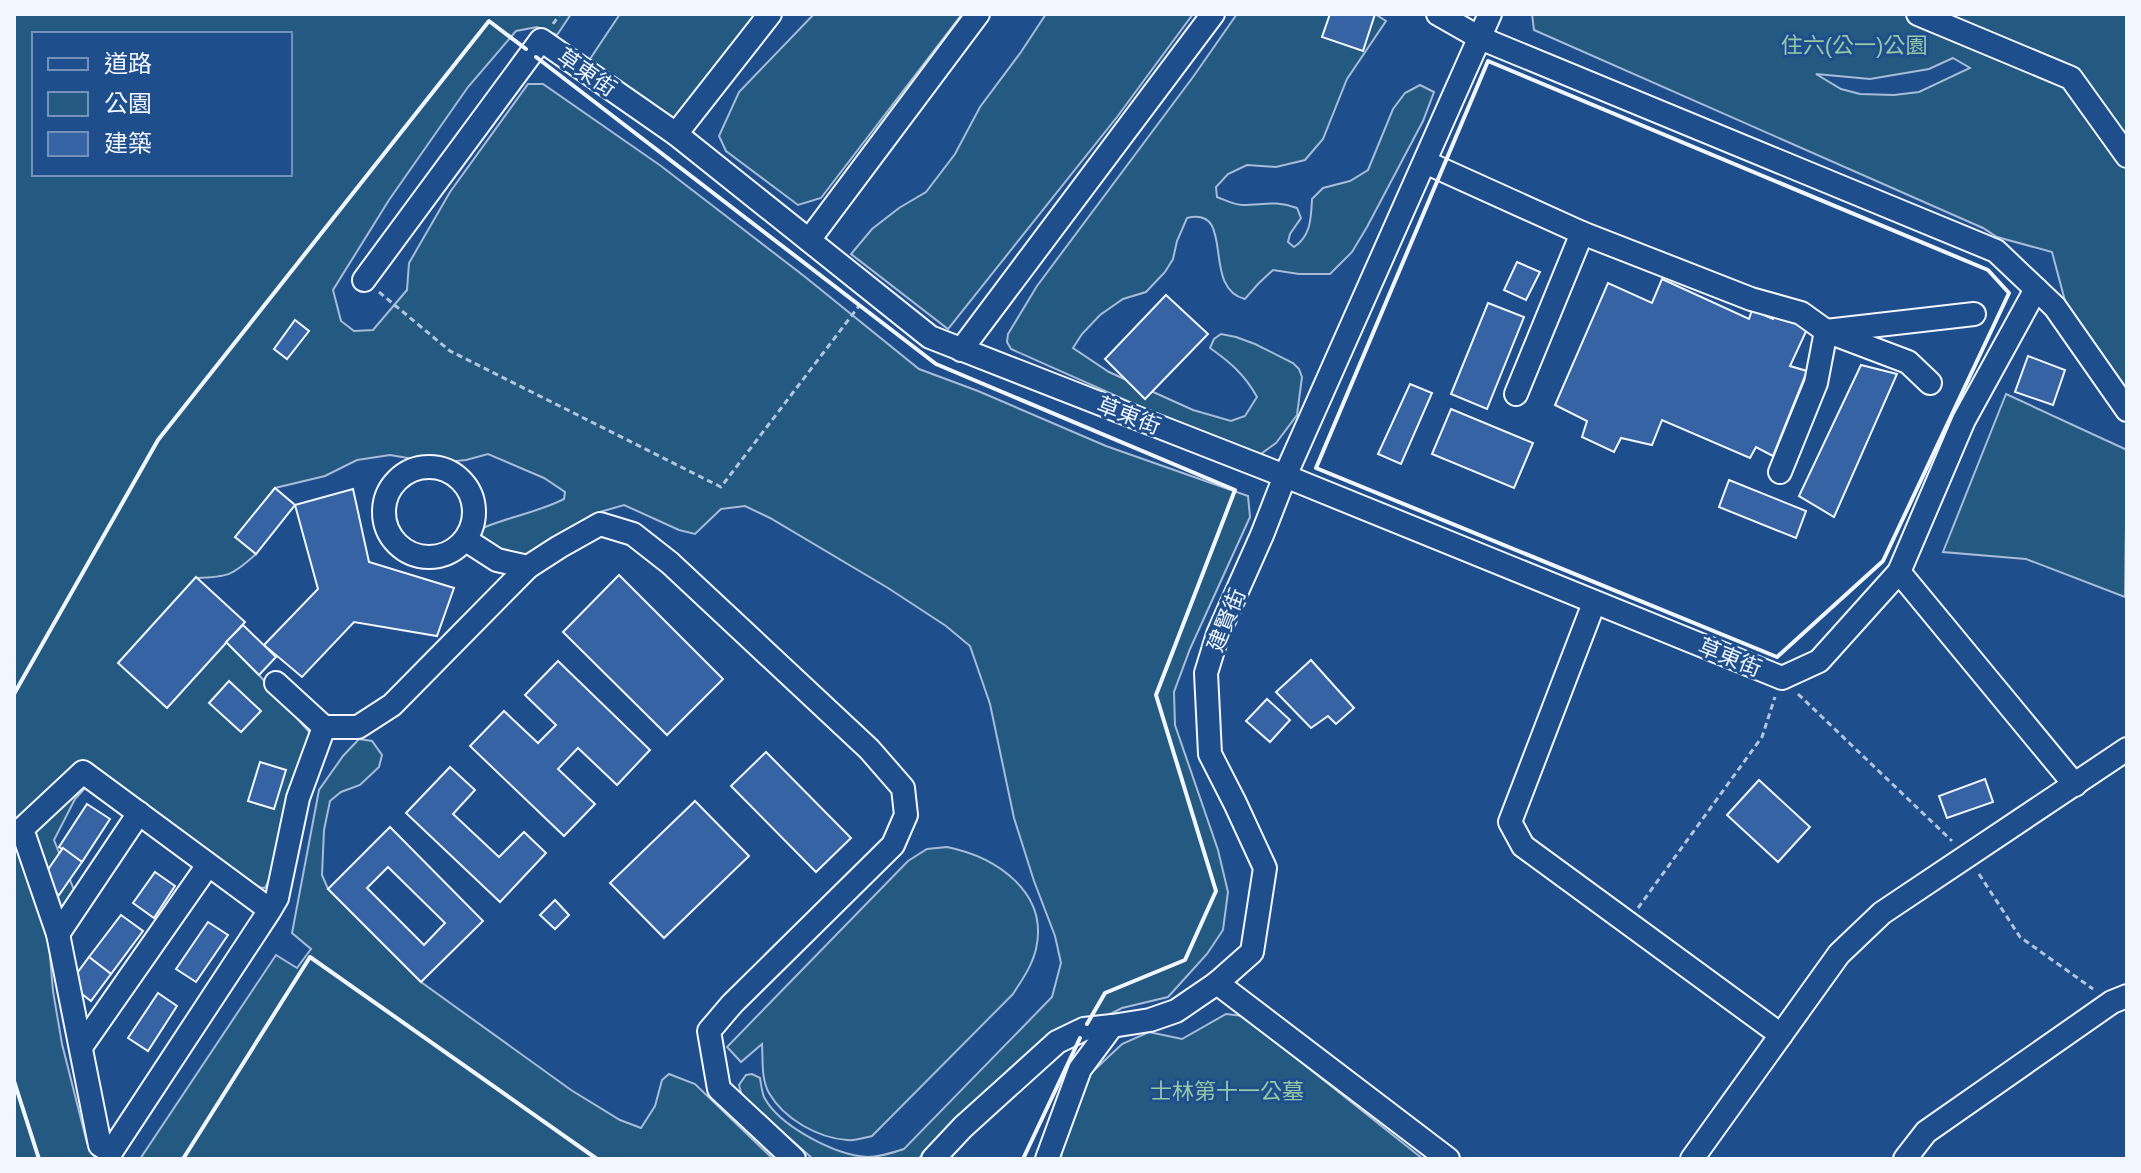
<svg xmlns="http://www.w3.org/2000/svg" width="2141" height="1173" viewBox="0 0 2141 1173" font-family="Arial,'Noto Sans TC',sans-serif">
<style>
.green{fill:#245a82;stroke:#a8bbd7;stroke-width:2;fill-rule:evenodd}
.building{fill:#3563a3;stroke:#f2f6ff;stroke-width:2;fill-rule:evenodd}
.lines{fill:none;stroke-linecap:round;stroke-linejoin:round}
.minor-casing{stroke:#f2f6ff;stroke-width:26}
.path{stroke:#b3c4dc;stroke-width:3;stroke-dasharray:6 4;stroke-linecap:butt}
.minor{stroke:#1f4e8c;stroke-width:22}
.wall{stroke:#f2f6ff;stroke-width:4}
.labels{text-anchor:middle;stroke-width:6;stroke-linejoin:round;paint-order:stroke}
.park-label{font-size:22px;fill:#97c8a6;stroke:#1f4e8c}
.street-label{font-size:22px;fill:#f2f6ff;stroke:#1f4e8c}
</style>
<rect width="100%" height="100%" fill="#1f4e8c"/>
<g class="green">
<path d="M14 14H571L557 35 537 27 516 31 468 87 389 200 333 290 341 321 354 331 373 330 407 290 409 263 450 192 528 84H543L661 166 804 276 919 369 978 391 1106 446 1248 496 1250 517 1190 649 1174 692 1175 725 1218 850 1228 892 1223 930 1207 954 1168 997 1122 1008 1031 1054 918 1159H813L742 1096 739 1085 746 1075 752 1074 760 1078C761 1084 762 1092 764 1097 779 1126 835 1155 867 1157 880 1157 892 1153 904 1149L1052 997 1061 963 1055 936 1034 881 1014 818 990 704 970 646 946 626 888 588 770 518 745 506 721 509 695 534 679 530 624 505 600 512 555 542 527 557 506 555 481 542 478 530C506 517 537 513 564 499L565 492 544 478 488 454 466 460 437 463 390 455 357 460 325 476 275 488 236 537 256 554C232 576 228 577 196 578L226 642 259 675 311 734 275 868 265 888 255 887 111 779 98 774 75 799 54 840 74 890 49 944 53 991 62 1044 87 1143 96 1159H14ZM34 34H290V174H34Z"/>
<path d="M620 14H760L681 118 671 119 590 59Z"/>
<path d="M814 14H962L821 198 798 205 726 151 719 136 739 92Z"/>
<path d="M1046 14H1193L1117 117 948 329 851 254 872 229 899 208 926 192 955 154 980 107 1021 52Z"/>
<path d="M1237 14H1375L1386 21 1347 79 1323 139 1305 160 1276 167 1247 165 1228 174 1216 187 1217 197C1225 200 1234 205 1243 205 1263 205 1276 200 1297 208L1301 218 1290 234 1288 242 1294 247C1311 236 1311 218 1312 199L1323 188 1350 181 1368 170 1393 109 1405 93 1420 85 1434 92 1423 121 1367 227 1352 252 1330 274H1299L1273 270 1258 284 1245 299C1200 288 1237 206 1187 218L1177 241 1173 259 1165 272 1146 292 1123 299 1100 315 1082 334 1073 348 1109 372 1193 410 1231 421 1245 416 1257 397C1245 375 1230 362 1210 348L1214 339 1221 334 1236 337 1255 344 1293 363 1299 369 1302 377 1297 415 1276 443 1258 456 1204 435 1011 349 1007 342 1008 334 1037 286 1193 77Z"/>
<path d="M1532 14H2127V407L2069 316 2052 252 1997 237 1983 228 1534 30ZM1953 58 1970 68 1919 92 1894 95 1860 94 1841 89 1816 74 1870 79 1929 69Z"/>
<path d="M2006 394 2127 450 2125 597 2026 559 1943 552Z"/>
<path d="M359 739 372 741 382 755 379 767 360 785 341 792 330 801 324 830 322 875 328 889 421 982 571 1090 620 1120 641 1128 655 1106 662 1080 669 1074 695 1084 773 1159H140L276 955 297 968 311 949 292 933 319 790 343 756Z"/>
<path d="M947 847C996 857 1049 892 1036 949 1032 966 1022 980 1013 994L872 1136C864 1138 855 1141 847 1140 818 1138 784 1119 769 1093 761 1079 763 1060 762 1044L741 1062 727 1047 908 861 927 849Z"/>
<path d="M1226 1014 1243 1016 1423 1159H1061L1065 1115 1088 1076 1122 1044 1149 1032 1182 1039Z"/>
</g>
<g class="building">
<path d="M1330 14H1375L1363 51 1322 37Z"/>
<path d="M1517 262 1540 272 1526 300 1504 290Z"/>
<path d="M1662 279 1749 319 1752 310 1773 319 1777 310 1809 325 1790 366 1807 371 1773 456 1756 447 1750 458 1662 420 1652 445 1621 438 1614 452 1582 437 1587 421 1555 405 1608 283 1652 303Z"/>
<path d="M1166 295 1208 334 1145 399 1105 359Z"/>
<path d="M1488 303 1524 317 1487 409 1451 394Z"/>
<path d="M295 320 309 331 287 359 274 349Z"/>
<path d="M2028 356 2065 370 2053 405 2015 392Z"/>
<path d="M1861 365 1897 374 1834 517 1799 496Z"/>
<path d="M1410 384 1432 393 1401 464 1378 454Z"/>
<path d="M1451 409 1533 443 1514 488 1432 454Z"/>
<path d="M1729 480 1806 511 1796 538 1719 507Z"/>
<path d="M275 488 295 505 256 554 235 537Z"/>
<path d="M353 489 369 562 454 588 437 636 354 622 302 677 264 645 318 589 295 505Z"/>
<path d="M619 575 723 679 667 735 563 632Z"/>
<path d="M196 577 245 622 167 708 118 663Z"/>
<path d="M243 625 276 657 259 675 226 642Z"/>
<path d="M1311 660 1354 708 1336 724 1328 716 1311 728 1276 692Z"/>
<path d="M558 661 650 750 617 785 578 748 558 769 595 804 564 836 470 746 504 711 538 743 556 725 525 695Z"/>
<path d="M229 681 261 711 241 732 209 703Z"/>
<path d="M1267 699 1290 720 1270 742 1246 721Z"/>
<path d="M766 752 851 838 816 872 731 786Z"/>
<path d="M260 762 286 770 274 809 248 801Z"/>
<path d="M450 767 475 790 453 814 499 857 524 832 546 853 500 902 406 813Z"/>
<path d="M1985 779 1993 802 1947 818 1939 796Z"/>
<path d="M1759 780 1810 827 1778 862 1727 815Z"/>
<path d="M695 801 749 856 664 938 610 883Z"/>
<path d="M87 804 110 819 82 862 59 847Z"/>
<path d="M390 827 483 921 421 982 328 889ZM388 867 445 923 424 945 367 888Z"/>
<path d="M63 848 82 862 59 895 40 881Z"/>
<path d="M155 872 175 886 154 918 133 903Z"/>
<path d="M555 900 569 915 555 929 540 915Z"/>
<path d="M121 915 143 931 111 974 89 957Z"/>
<path d="M208 922 228 935 196 982 176 969Z"/>
<path d="M89 957 111 974 91 1001 69 984Z"/>
<path d="M158 993 177 1006 148 1051 128 1038Z"/>
</g>
<g class="lines">
<g class="minor-casing">
<g id="minor">
<path d="M1438 14 1480 38 1996 251 2055 307 2127 410"/>
<path d="M1918 14 2071 78 2127 156"/>
<path d="M676 134 770 14"/>
<path d="M1425 162 1582 233 1751 299 1801 313 1826 331 1908 362 1930 383"/>
<path d="M809 240 978 14"/>
<path d="M364 280 541 40 676 134 930 337 1285 476 1782 678 1819 661 1899 572 1964 420 2036 289"/>
<path d="M961 350 1213 14"/>
<path d="M1516 394 1582 233"/>
<circle cx="429" cy="512" r="45"/>
<path d="M1780 472 1816 383 1826 331 1974 314"/>
<path d="M466 540 497 560 528 567 559 547 600 524 633 534 670 563 869 749 903 788 906 815 893 845 732 1004 709 1031 719 1089 794 1159"/>
<path d="M1899 572 2075 785"/>
<path d="M1594 603 1510 822 1523 846 1781 1035"/>
<path d="M276 683 324 727"/>
<path d="M270 910 83 772 22 829 58 934 100 1145 111 1152 270 910 277 898 298 798 324 727H358L392 705 528 567"/>
<path d="M58 934 139 813"/>
<path d="M1217 983 1448 1159"/>
<path d="M81 1047 208 865"/>
<path d="M933 1159 963 1127 1057 1042 1084 1029 1112 1026"/>
<path d="M1047 1159 1080 1069 1112 1026 1150 1020 1176 1011 1217 983 1252 952 1265 868 1235 803 1210 754 1206 673 1218 634 1262 535 1285 476 1490 14"/>
<path d="M1692 1159 1839 954 1882 913 2127 749"/>
<path d="M1905 1159 1926 1132 2112 1002 2127 996"/>
</g>
</g>
<g class="path">
<path d="M553 24 560 14"/>
<path d="M379 292 450 351 721 487 859 306"/>
<path d="M1798 694 1952 841"/>
<path d="M1979 874 2020 937 2093 989"/>
<path d="M1638 908 1762 737 1775 697"/>
</g>
<use href="#minor" class="minor"/>
<g class="wall">
<path d="M536 57 936 364 1235 490 1156 695 1216 891 1185 960 1105 993 1087 1024"/>
<path d="M1488 61 1988 270 2009 293 1883 561 1777 657 1316 468Z"/>
<path d="M14 694 158 440 489 21 526 49"/>
<path d="M14 1081 39 1159"/>
<path d="M183 1159 310 957 597 1159"/>
<path d="M1023 1159 1080 1038"/>
</g>
</g>
<g class="labels">
<g class="park-label">
<text x="1854" y="53">住六(公一)公園</text>
<text x="1227" y="1099">士林第十一公墓</text>
</g>
<g class="street-label">
<text transform="translate(587 72) rotate(35)" y="8">草東街</text>
<text transform="translate(1129 415) rotate(21)" y="8">草東街</text>
<text transform="translate(1226 620) rotate(-68)" y="8">建賢街</text>
<text transform="translate(1730 657) rotate(22)" y="8">草東街</text>
</g>
</g>
<rect width="2141" height="1173" fill="none" stroke="#f2f6ff" stroke-width="32"/>
<rect x="32" y="32" width="260" height="144" fill="#1f4e8c" stroke="#7391ba" stroke-width="2"/>
<rect x="48" y="58" width="40" height="12" fill="#1f4e8c" stroke="#7391ba" stroke-width="2"/>
<text x="104" y="72" font-size="24" fill="#f2f6ff">道路</text>
<rect x="48" y="92" width="40" height="24" fill="#245a82" stroke="#7391ba" stroke-width="2"/>
<text x="104" y="112" font-size="24" fill="#f2f6ff">公園</text>
<rect x="48" y="132" width="40" height="24" fill="#3563a3" stroke="#7391ba" stroke-width="2"/>
<text x="104" y="152" font-size="24" fill="#f2f6ff">建築</text>
</svg>
